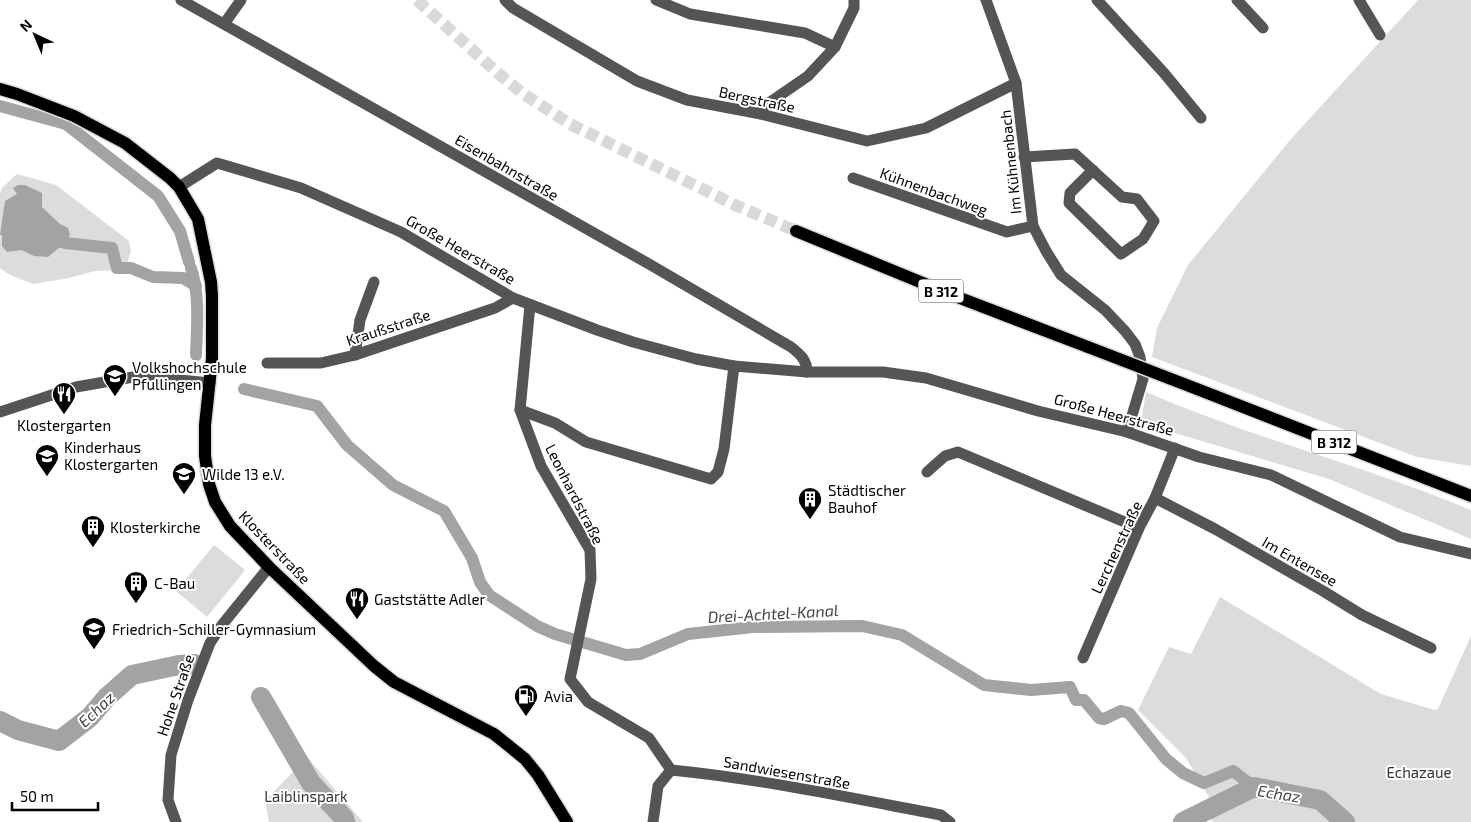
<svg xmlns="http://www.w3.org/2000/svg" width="1471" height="822" font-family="'Exo 2',sans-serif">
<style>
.green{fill:#dcdcdc}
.water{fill:#a3a3a3}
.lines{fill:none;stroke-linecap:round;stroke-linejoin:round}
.canal{stroke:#a3a3a3;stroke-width:12}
.river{stroke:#a3a3a3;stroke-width:20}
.major-tunnel{stroke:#d9d9d9;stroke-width:12;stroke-dasharray:12 6;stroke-linecap:butt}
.major-casing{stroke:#dbdbdb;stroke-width:15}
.minor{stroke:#555;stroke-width:11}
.major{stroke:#000;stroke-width:12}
.major-bridge-casing{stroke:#dbdbdb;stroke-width:15;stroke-linecap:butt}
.major-bridge{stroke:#000;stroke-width:12}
.labels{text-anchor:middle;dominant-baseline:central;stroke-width:4;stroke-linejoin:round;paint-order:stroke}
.shield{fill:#fff;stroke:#4c4c4c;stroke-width:1}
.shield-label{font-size:14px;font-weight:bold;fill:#000}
.street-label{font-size:15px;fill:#000;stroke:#fff}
.poi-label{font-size:15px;fill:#000;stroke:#fff;text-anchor:start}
.park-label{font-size:15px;fill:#333;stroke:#fff}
.water-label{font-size:16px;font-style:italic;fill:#444;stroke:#fff}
</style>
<rect width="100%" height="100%" fill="#fff"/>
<g class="green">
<path d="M1418 0H1471V466L1417 457 1152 357 1157 328 1188 265 1290 140Z"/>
<path d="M17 174 56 185 129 241 131 251 125 270 95 271 69 278 33 284 10 275 0 268V193L2 188Z"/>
<path d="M1146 392C1252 438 1365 466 1471 510V539L1329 479 1141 423Z"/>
<path d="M214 545 245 570 207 617 176 591Z"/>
<path d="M1220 597 1381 694 1435 710 1438 709 1471 636V822H1213L1207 814 1218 813 1186 758 1138 710 1169 647 1191 654Z"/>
<path d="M307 757 363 822H269L265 801Z"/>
</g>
<path class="water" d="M18 185H25L42 193V207L60 224 68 228 70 235 65 243 48 257 34 256 21 250 7 252 2 246V235H0L5 201 17 194 13 188Z"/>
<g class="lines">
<g class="canal">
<path d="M0 106 66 124 158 196 180 231 189 262"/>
<path d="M49 239 65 243 112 248 117 268H131L153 277 183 278 196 286"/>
<path d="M191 268C200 296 197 326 196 355"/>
<path d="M244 389 317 406 347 445 393 485 444 511 472 558 480 582 489 595 537 626 555 634 626 655 640 654 688 634 753 627 862 626 902 635 984 685 1031 690 1070 687 1076 700H1084L1099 718 1104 719 1121 711 1129 713 1166 759 1183 773 1204 783 1233 771 1254 787"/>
</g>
<g class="river">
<path d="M261 697 311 783 344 818 345 822"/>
<path d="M0 721 18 730 59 741 90 717 107 697 132 675 179 665 194 664"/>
<path d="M1183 822 1254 787 1320 800 1345 822"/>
</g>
<path class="major-tunnel" d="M417 0 500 75 525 95 570 124 735 205 796 231"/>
<g class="major-casing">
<g id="major">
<path d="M0 89 17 94 74 116 125 143 170 178 179 187 198 219 211 282 212 296V359L205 425V456L209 484 215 502 230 526 269 567 374 666 394 682 494 734 525 759 538 775 567 822"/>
<path d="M796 231 952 295 1088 347"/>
<path d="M1197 389 1471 496"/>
</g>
</g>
<g class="minor">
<path d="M181 0 649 264 791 347C800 354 807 360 807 372"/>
<path d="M505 0 513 8 637 81 687 100 761 114 867 141 926 128 1016 83"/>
<path d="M656 0 690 14 805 33 835 47"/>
<path d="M986 0 1016 83 1033 226 1046 251 1061 275 1105 310 1125 331 1135 344 1140 357 1143 379 1127 432"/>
<path d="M1097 0 1164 73 1201 118"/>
<path d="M1237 0 1263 28"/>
<path d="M1359 0 1380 35"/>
<path d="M224 24 241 0"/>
<path d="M761 114 763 107 808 76 835 47 854 8V0"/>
<path d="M1024 157 1075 154 1122 197 1137 199 1154 221 1143 239 1121 254 1069 203 1070 193 1093 170"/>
<path d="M853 178 1007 232 1033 226"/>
<path d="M179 187 217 163 301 188 401 232 513 298 597 330 633 342 696 359 734 366 807 372H883L926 378 1038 411 1127 432 1199 457 1271 475 1400 537 1471 554"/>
<path d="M530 305 520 410 541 466 590 550 591 579 570 679 588 702 649 738 671 770"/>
<path d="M355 355 360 320 374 282"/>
<path d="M267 363H321L355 355 495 308 513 298"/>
<path d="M520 410 555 423 586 442 711 479 718 472 724 449 734 366"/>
<path d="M0 412 76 387 139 376 210 383"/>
<path d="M927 472 945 456 958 452 1139 528"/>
<path d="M1155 498 1215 529 1323 591 1362 615 1431 648"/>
<path d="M1083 658 1139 528 1155 498 1175 448"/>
<path d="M176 822 168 800 171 755 188 700 210 643 222 625 269 567"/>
<path d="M653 822 658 786 671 770C762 779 851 798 941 815L950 822"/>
</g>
<use href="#major" class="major"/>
<g class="major-bridge-casing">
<path id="major-bridge" d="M1088 347 1197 389"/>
</g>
<use href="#major-bridge" class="major-bridge"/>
</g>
<defs>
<g id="university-pin" transform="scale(1.25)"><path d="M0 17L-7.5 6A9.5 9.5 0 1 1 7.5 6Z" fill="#000" stroke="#fff"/><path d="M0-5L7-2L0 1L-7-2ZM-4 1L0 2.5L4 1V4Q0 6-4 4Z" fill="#fff"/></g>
<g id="restaurant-pin" transform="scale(1.25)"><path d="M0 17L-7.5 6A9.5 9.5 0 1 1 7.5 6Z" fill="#000" stroke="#fff"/><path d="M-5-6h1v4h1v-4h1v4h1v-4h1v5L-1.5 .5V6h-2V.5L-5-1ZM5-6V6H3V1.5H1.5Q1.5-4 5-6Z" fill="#fff"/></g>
<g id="school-pin" transform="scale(1.25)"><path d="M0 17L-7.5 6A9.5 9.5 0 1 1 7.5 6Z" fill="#000" stroke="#fff"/><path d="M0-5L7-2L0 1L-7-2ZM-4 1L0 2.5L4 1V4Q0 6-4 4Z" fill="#fff"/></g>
<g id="building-pin" transform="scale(1.25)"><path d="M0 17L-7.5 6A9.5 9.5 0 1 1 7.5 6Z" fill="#000" stroke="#fff"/><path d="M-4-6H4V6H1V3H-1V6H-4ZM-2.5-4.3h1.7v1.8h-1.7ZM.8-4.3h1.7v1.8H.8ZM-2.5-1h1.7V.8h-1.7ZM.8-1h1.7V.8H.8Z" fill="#fff"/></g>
<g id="fuel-pin" transform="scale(1.25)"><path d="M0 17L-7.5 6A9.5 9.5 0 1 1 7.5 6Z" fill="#000" stroke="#fff"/><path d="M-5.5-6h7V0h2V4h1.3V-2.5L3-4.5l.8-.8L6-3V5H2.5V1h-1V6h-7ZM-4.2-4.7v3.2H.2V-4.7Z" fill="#fff"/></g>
</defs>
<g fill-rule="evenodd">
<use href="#university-pin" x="115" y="376"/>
<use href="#restaurant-pin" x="64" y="394"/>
<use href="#school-pin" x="47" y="456"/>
<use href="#school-pin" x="184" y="474"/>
<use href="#building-pin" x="810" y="499"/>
<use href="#building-pin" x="93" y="527"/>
<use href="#building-pin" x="136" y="583"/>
<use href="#restaurant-pin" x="357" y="599"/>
<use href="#school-pin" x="94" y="629"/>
<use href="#fuel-pin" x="526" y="696"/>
</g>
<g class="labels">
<g class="shield">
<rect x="918.5" y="279.5" width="45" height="23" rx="4"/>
<rect x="1311.5" y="430.5" width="45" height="23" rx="4"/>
</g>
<g class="shield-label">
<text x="941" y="291">B 312</text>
<text x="1334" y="442">B 312</text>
</g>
<g class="street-label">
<text transform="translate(757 99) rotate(12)">Bergstraße</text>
<text transform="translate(1010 162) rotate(-96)">Im Kühnenbach</text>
<text transform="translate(507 167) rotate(30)">Eisenbahnstraße</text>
<text transform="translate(934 191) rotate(20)">Kühnenbachweg</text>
<text transform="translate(461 249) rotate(30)">Große Heerstraße</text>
<text transform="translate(388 327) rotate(-18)">Kraußstraße</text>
<text transform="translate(1114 414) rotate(15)">Große Heerstraße</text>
<text transform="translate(575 494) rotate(63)">Leonhardstraße</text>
<text transform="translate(275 547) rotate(46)">Klosterstraße</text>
<text transform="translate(1116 547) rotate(-65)">Lerchenstraße</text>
<text transform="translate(1300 561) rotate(30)">Im Entensee</text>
<text transform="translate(175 695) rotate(-71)">Hohe Straße</text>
<text transform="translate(787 772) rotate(10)">Sandwiesenstraße</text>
</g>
<g class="poi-label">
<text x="132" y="367">Volkshochschule<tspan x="132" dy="17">Pfullingen</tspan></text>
<text x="64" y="425" text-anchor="middle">Klostergarten</text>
<text x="64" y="447">Kinderhaus<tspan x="64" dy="17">Klostergarten</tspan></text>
<text x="202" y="474">Wilde 13 e.V.</text>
<text x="828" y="490">Städtischer<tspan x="828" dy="17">Bauhof</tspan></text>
<text x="110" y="527">Klosterkirche</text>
<text x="154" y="583">C-Bau</text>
<text x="374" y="599">Gaststätte Adler</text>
<text x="112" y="629">Friedrich-Schiller-Gymnasium</text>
<text x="544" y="696">Avia</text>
</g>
<g class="park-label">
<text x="1419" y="772">Echazaue</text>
<text x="306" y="796">Laiblinspark</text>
</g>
<g class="water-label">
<text transform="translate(773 613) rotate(-3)">Drei-Achtel-Kanal</text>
<text transform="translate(96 709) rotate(-43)">Echaz</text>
<text transform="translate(1279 793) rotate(9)">Echaz</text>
</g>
</g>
<g transform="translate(35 35) rotate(316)" stroke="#ffffff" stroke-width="4" paint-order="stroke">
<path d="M0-4L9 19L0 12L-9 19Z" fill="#000000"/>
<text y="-8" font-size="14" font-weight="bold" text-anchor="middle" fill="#000000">N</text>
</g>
<path d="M12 802v8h86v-8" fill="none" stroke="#000000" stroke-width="2.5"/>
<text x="20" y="802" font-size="15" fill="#000000" stroke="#ffffff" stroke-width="4" paint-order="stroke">50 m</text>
</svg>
